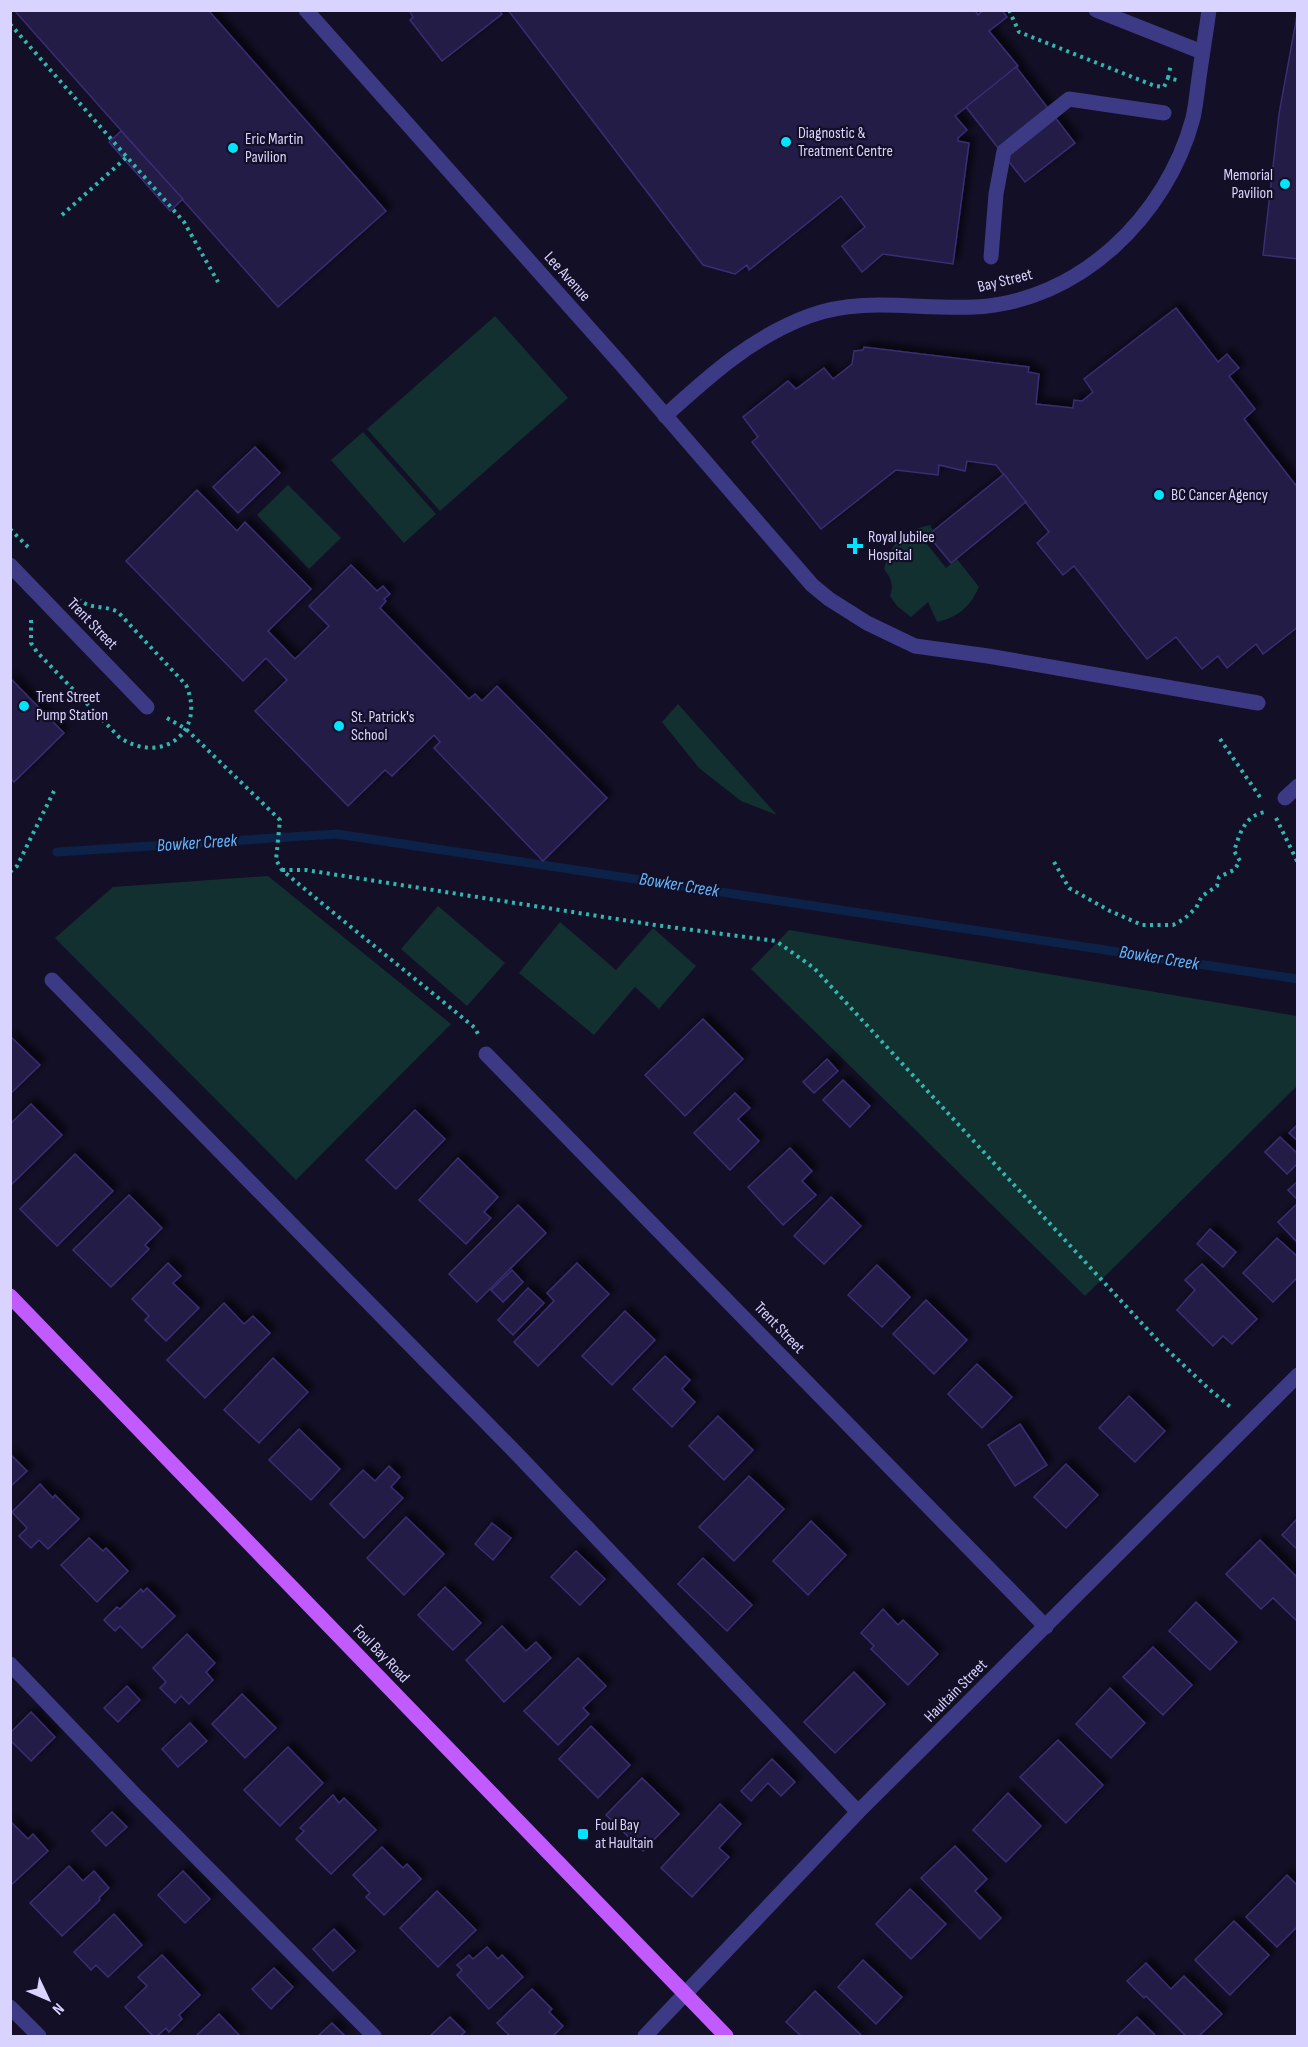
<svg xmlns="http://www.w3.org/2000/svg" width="1308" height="2047" font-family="'Sofia Sans Condensed',sans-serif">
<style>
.green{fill:#12302f}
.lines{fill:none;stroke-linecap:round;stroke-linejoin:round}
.stream{stroke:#0c2248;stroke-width:9}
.building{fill:#241b47;stroke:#3b2d73;stroke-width:1.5;filter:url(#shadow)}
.path{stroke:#2fb8b0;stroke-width:4;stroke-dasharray:3 4.5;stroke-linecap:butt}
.minor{stroke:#3d3a85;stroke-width:15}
.major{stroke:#c25bff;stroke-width:15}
.poi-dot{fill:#00e5ff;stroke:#130f26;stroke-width:2}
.labels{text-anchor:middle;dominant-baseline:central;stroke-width:4.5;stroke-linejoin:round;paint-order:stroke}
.poi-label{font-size:16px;fill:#d9d4ff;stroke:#130f26;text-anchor:start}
.street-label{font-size:16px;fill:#d9d4ff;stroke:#130f26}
.water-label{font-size:18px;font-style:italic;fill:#62b6ff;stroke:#130f26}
</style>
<defs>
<filter id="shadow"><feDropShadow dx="5.5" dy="-5.5" stdDeviation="3" flood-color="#0009"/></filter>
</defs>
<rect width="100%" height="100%" fill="#130f26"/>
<g class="green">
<path d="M495 316 568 398 440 511 367 429Z"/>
<path d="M363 432 436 514 404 543 331 460Z"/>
<path d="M288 485 341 538 309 569 257 515Z"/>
<path d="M930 525 933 530 923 539 946 568 957 559 979 587C970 607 958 617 937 622L928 602 911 617 897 606 890 596C894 586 891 578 884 569 891 542 903 531 930 525Z"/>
<path d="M678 704 777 815 741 801 699 768 662 722Z"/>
<path d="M268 876 451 1024 296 1180 55 938 113 887Z"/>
<path d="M438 906 505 963 467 1006 401 949Z"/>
<path d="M560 922 616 970 653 928 696 966 659 1009 635 987 594 1035 519 973Z"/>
<path d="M789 930 1297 1016V1086L1085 1296 751 969Z"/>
</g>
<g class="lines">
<path class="stream" d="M57 852 337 834 1298 979"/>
</g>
<g class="building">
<path d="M14 10H208L386 211 278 307Z"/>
<path d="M409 10H499L502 14 442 61 410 20 413 17Z"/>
<path d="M508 10H975L978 15 983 10H1002L1007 17 989 31 1018 66 955 116 967 130 958 138V141L969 143 953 264 883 254 862 272 842 246 865 227 841 196 749 270 747 265 735 274 703 265Z"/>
<path d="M1298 10V259L1263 255 1279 114Z"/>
<path d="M1016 67 1075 143 1025 182 966 107Z"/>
<path d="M121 131 183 199 170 211 109 142Z"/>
<path d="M1176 308 1218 362 1227 354 1239 368 1229 376 1255 409 1244 419 1298 488V627L1263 654 1256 644 1227 668 1218 656 1202 669 1176 637 1147 659 1074 566 1063 575 1037 543 1049 532 996 465 967 461 965 471 939 465 938 475 896 470 821 529 752 442 758 437 743 417 788 381 796 389 824 368 833 379 852 364 854 351 863 350 864 347 1029 367 1028 372 1039 374 1036 404 1073 408 1074 400 1082 401 1093 392 1084 379Z"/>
<path d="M255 447 280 473 238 513 213 487Z"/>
<path d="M1004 474 1026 502 951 563 928 535Z"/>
<path d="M197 490 237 531 245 522 311 589 268 631 295 659 329 626 309 606 351 565 377 591 383 586 390 594 384 599 386 601 380 608 469 699 475 694 482 701 497 686 607 798 543 861 434 748 440 742 434 735 392 776 385 770 348 806 255 711 287 680 266 658 243 681 126 561Z"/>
<path d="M10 678 64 733 14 782 10 778Z"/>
<path d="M703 1019 743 1059 685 1116 645 1075Z"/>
<path d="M10 1036 40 1065 10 1094Z"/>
<path d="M827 1059 838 1071 814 1093 803 1082Z"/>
<path d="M843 1080 870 1106 850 1127 823 1100Z"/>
<path d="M735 1093 750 1108 738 1119 759 1141 730 1170 694 1133Z"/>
<path d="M31 1104 62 1135 11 1185 10 1124Z"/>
<path d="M415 1110 445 1139 396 1189 366 1160Z"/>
<path d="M1298 1124V1141L1289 1133Z"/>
<path d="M1280 1137 1298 1154V1163L1287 1174 1265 1152Z"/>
<path d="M790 1148 812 1171 802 1181 816 1195 783 1225 748 1187Z"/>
<path d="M75 1154 113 1191 57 1246 20 1209Z"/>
<path d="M458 1158 498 1197 484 1212 491 1218 466 1244 419 1200Z"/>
<path d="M1298 1181V1200L1288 1190Z"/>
<path d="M129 1195 162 1228 145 1245 149 1249 111 1287 73 1250Z"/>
<path d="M831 1197 861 1226 824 1264 794 1236Z"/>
<path d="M1298 1203V1243L1278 1222Z"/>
<path d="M518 1205 546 1233 477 1302 449 1274Z"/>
<path d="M1210 1229 1236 1252 1223 1267 1197 1244Z"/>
<path d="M1277 1238 1298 1257V1277L1273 1302 1243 1273Z"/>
<path d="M168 1263 181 1276 173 1283 199 1308 166 1341 145 1320 149 1316 132 1299Z"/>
<path d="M577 1263 609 1294 538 1366 514 1342 554 1301 547 1293Z"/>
<path d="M1202 1264 1257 1319 1232 1344 1223 1336 1213 1346 1177 1310 1195 1290 1185 1280Z"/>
<path d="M877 1265 910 1297 882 1327 848 1295Z"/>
<path d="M512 1270 523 1282 503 1302 491 1290Z"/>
<path d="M528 1288 544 1303 513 1335 498 1320Z"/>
<path d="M926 1300 967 1340 934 1374 893 1334Z"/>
<path d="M224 1303 244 1324 253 1316 270 1333 205 1398 167 1360Z"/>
<path d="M625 1311 655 1340 612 1385 582 1356Z"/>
<path d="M665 1356 690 1380 682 1389 695 1402 672 1427 633 1389Z"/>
<path d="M273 1358 308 1392 259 1443 224 1410Z"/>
<path d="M977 1364 1012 1397 982 1428 948 1394Z"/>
<path d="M1129 1396 1165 1431 1135 1462 1099 1428Z"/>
<path d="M718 1416 753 1450 724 1480 689 1446Z"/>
<path d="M1020 1424 1047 1465 1015 1486 988 1445Z"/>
<path d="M299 1429 340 1469 311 1500 269 1460Z"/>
<path d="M10 1454 27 1471 10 1487Z"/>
<path d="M1066 1464 1098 1495 1066 1528 1034 1497Z"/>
<path d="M389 1466 400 1477 391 1487 403 1498 364 1538 330 1504 363 1470 375 1481Z"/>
<path d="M749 1476 784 1509 734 1561 699 1527Z"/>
<path d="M40 1484 53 1498 55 1495 79 1519 48 1549 39 1540 31 1548 19 1536 27 1528 12 1512Z"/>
<path d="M406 1517 444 1554 404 1595 367 1558Z"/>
<path d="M1298 1518V1550L1282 1535Z"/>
<path d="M811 1521 846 1555 808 1595 773 1561Z"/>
<path d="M492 1523 511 1538 493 1560 475 1544Z"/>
<path d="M89 1538 103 1551 106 1548 128 1571 97 1602 61 1565Z"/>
<path d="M1260 1540 1298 1578V1622L1273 1598 1261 1609 1226 1574Z"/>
<path d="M576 1551 605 1579 580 1605 551 1577Z"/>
<path d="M703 1558 752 1605 727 1631 678 1584Z"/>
<path d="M445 1587 481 1623 453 1650 418 1615Z"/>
<path d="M147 1588 175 1616 142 1648 120 1626 115 1631 104 1620 117 1607 120 1609 141 1589 143 1592Z"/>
<path d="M1196 1602 1237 1642 1210 1670 1169 1631Z"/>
<path d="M883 1609 898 1625 903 1620 938 1654 908 1685 871 1649 874 1646 861 1633Z"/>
<path d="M502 1626 526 1651 536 1642 551 1658 504 1702 466 1660Z"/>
<path d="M187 1634 215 1663 206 1672 213 1680 189 1704 181 1696 175 1703 160 1688 166 1682 153 1668Z"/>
<path d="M1153 1647 1192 1685 1163 1715 1123 1677Z"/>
<path d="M578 1658 606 1686 583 1708 589 1714 558 1745 524 1711Z"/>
<path d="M854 1672 885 1704 835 1753 804 1722Z"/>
<path d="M127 1686 140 1700 118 1722 104 1708Z"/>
<path d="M1110 1688 1145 1723 1111 1758 1076 1724Z"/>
<path d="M242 1694 276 1728 245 1758 212 1724Z"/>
<path d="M31 1712 55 1737 31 1761 10 1740V1733Z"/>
<path d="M190 1723 207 1741 178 1767 162 1749Z"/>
<path d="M591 1726 630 1765 598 1798 559 1759Z"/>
<path d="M1058 1740 1103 1785 1066 1823 1020 1777Z"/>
<path d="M288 1747 323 1783 280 1826 244 1790Z"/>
<path d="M772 1759 795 1782 781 1796 768 1783 751 1801 741 1791Z"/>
<path d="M642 1778 679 1814 643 1851 606 1815Z"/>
<path d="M1008 1793 1041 1826 1006 1862 973 1830Z"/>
<path d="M333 1795 339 1803 344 1798 376 1830 331 1874 296 1839 304 1831 300 1828Z"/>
<path d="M720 1804 741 1824 719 1848 729 1857 692 1897 661 1868Z"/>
<path d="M112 1812 127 1827 106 1846 92 1831Z"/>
<path d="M10 1821 28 1839 33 1834 48 1851 10 1886Z"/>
<path d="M955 1846 987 1879 975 1891 1001 1918 980 1939 921 1878Z"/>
<path d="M382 1847 403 1868 407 1864 421 1879 384 1915 366 1897 370 1893 353 1875Z"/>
<path d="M69 1866 83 1881 94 1871 109 1888 99 1898 100 1900 62 1936 30 1903Z"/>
<path d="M183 1871 210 1899 185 1923 158 1895Z"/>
<path d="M1287 1875 1298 1886V1926L1277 1947 1246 1917Z"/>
<path d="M910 1889 946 1924 911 1959 876 1924Z"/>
<path d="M437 1891 476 1930 438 1967 400 1928Z"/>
<path d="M114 1914 142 1945 108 1977 96 1965 91 1970 74 1952Z"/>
<path d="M1234 1921 1269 1955 1230 1995 1195 1960Z"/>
<path d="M334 1929 355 1951 333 1971 313 1949Z"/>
<path d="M487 1947 498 1959 502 1955 523 1977 489 2009 457 1975 462 1970 457 1965 469 1955 473 1959Z"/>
<path d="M162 1955 200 1995 179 2015 182 2019 169 2032 166 2028 157 2036H153L125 2007 147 1986 138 1977Z"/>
<path d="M863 1960 902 1997 876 2024 838 1987Z"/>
<path d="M1146 1963 1171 1989 1184 1976 1222 2014 1199 2036H1186L1146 1996 1144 1998 1127 1981Z"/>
<path d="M274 1968 293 1987 271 2009 252 1989Z"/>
<path d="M532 1989 552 2009 549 2012 563 2026 553 2036H510L497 2023Z"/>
<path d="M815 1991 862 2036H801L786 2022Z"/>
<path d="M219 2014 240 2036H196Z"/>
<path d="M450 2017 465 2032 460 2036H430Z"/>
<path d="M1137 2017 1156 2036H1117Z"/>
<path d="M332 2023 345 2036H318Z"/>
</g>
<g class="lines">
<g class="path">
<path d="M1009 10 1019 32 1155 86 1164 87 1168 78 1177 80"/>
<path d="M10 24 184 222 218 282"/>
<path d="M1168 78 1171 64"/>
<path d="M62 215 127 157"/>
<path d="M10 529 29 548"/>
<path d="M31 620V643L37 652 119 737C161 766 207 732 186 685L118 612C106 605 91 610 80 600"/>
<path d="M167 718 186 729 280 820 276 860 282 870C346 924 411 975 475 1028L478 1034"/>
<path d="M1220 739 1262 800"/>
<path d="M1276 818 1298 863"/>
<path d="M1054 862 1069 888 1110 911 1142 925H1173L1184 919 1196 908 1202 896 1217 886 1219 877 1234 870 1240 861 1234 851C1240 834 1244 815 1266 812"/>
<path d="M282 870H306L655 925 776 941 814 968 1159 1342 1210 1390 1233 1409"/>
<path d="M10 872 17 866 54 791"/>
</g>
<g class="minor">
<path d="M306 10 620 363 812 585 829 599 867 623 915 646 988 656 1258 703"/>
<path d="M1096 10 1202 52"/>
<path d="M991 257 996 194 1004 151 1069 99 1164 113"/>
<path d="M665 416C709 376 752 337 809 316 862 296 919 310 975 307 1079 302 1167 216 1193 118 1196 105 1197 91 1199 78 1202 55 1206 33 1209 10"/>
<path d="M10 565 147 707"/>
<path d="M1285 798 1298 786"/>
<path d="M52 980 517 1454 858 1812"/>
<path d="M486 1054 1046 1627"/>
<path d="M10 1664 137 1797 374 2036"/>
<path d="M10 2007 39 2036"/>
<path d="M645 2036 858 1812 1298 1375"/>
</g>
<path class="major" d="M10 1296 726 2036"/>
</g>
<g class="poi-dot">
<circle cx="786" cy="142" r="6"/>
<circle cx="233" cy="148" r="6"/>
<circle cx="1285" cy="184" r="6"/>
<circle cx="1159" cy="495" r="6"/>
<path d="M852 537h6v6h6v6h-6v6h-6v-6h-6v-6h6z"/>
<circle cx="24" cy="706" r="6"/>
<circle cx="339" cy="726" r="6"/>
<rect x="577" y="1828" width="12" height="12" rx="3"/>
</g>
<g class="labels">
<g class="poi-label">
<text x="798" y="133">Diagnostic &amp;<tspan x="798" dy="18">Treatment Centre</tspan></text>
<text x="245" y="139">Eric Martin<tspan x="245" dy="18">Pavilion</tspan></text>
<text x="1273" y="175" text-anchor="end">Memorial<tspan x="1273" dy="18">Pavilion</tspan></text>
<text x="1171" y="495">BC Cancer Agency</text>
<text x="868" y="537">Royal Jubilee<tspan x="868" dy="18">Hospital</tspan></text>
<text x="36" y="697">Trent Street<tspan x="36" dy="18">Pump Station</tspan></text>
<text x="351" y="717">St. Patrick's<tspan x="351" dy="18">School</tspan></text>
<text x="595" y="1825">Foul Bay<tspan x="595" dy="18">at Haultain</tspan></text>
</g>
<g class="street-label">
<text transform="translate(567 277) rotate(48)">Lee Avenue</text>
<text transform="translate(1005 281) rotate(-14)">Bay Street</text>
<text transform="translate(92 624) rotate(46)">Trent Street</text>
<text transform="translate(779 1328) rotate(46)">Trent Street</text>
<text transform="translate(381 1654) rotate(46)">Foul Bay Road</text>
<text transform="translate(956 1691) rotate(-45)">Haultain Street</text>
</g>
<g class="water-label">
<text transform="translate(197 843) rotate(-4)">Bowker Creek</text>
<text transform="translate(679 885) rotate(9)">Bowker Creek</text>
<text transform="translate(1159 958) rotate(9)">Bowker Creek</text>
</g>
</g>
<rect width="1308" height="2047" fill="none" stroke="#d9d4ff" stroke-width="24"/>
<g transform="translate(48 1999) rotate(134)" stroke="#130f26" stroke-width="4.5" paint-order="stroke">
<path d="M0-4.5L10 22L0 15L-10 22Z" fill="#d9d4ff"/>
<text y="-9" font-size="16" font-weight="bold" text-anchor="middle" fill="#d9d4ff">N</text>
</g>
</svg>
